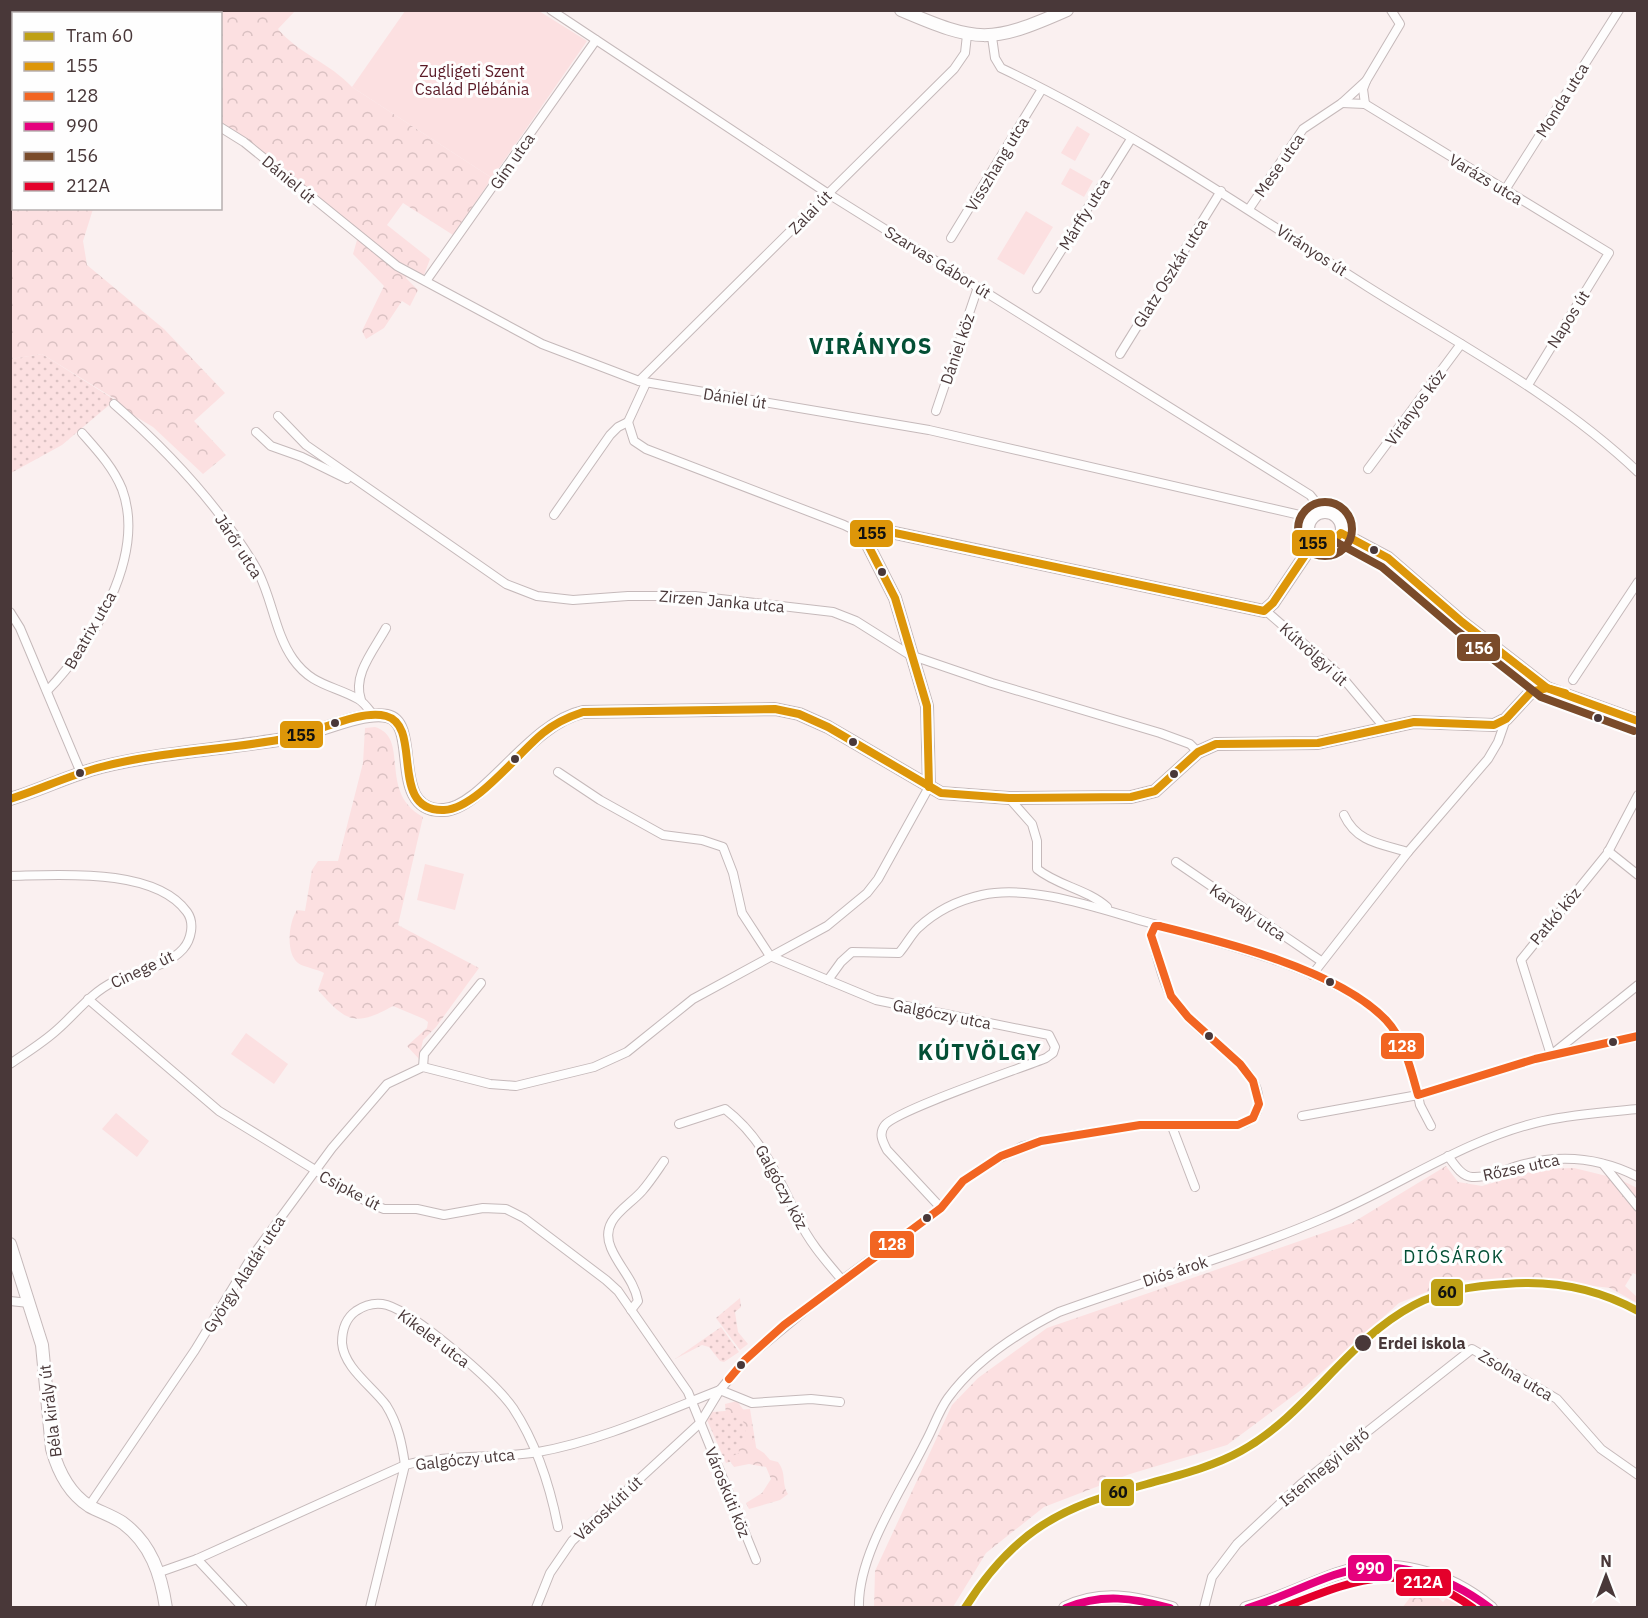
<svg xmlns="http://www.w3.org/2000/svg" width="1648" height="1618" font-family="'IBM Plex Sans',sans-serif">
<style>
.grass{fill:url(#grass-dots)}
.forest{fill:url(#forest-crowns)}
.green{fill:#fce0e1}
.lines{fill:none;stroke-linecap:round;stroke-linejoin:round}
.street-casing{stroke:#c5b9ba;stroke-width:10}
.secondary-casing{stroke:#c5b9ba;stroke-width:14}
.street{stroke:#fefdfd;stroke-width:8}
.secondary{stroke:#fefdfd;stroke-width:12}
.bus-1-casing{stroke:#fefefe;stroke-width:12}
.bus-2-casing{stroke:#fefefe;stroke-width:12}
.bus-3-casing{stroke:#fefefe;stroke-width:12}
.bus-4-casing{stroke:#fefefe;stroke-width:12}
.bus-5-casing{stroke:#fefefe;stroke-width:12}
.bus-1{stroke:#dd9609;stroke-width:8}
.bus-2{stroke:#f26522;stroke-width:8}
.bus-3{stroke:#e5007d;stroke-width:8}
.bus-4{stroke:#7a4b2a;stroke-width:8}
.bus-5{stroke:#e4002b;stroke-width:8}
.tram-1-casing{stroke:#fefefe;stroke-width:12}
.tram-1{stroke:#bfa014;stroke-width:8}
.bus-dot{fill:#493839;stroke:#fefefe;stroke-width:2}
.labels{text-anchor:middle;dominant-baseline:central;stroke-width:6;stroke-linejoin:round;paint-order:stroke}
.park-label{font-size:16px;fill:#5a1a26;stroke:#fefefe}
.street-label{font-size:16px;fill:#493839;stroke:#fefefe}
.stop-label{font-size:16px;font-weight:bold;fill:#493839;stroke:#fefefe;text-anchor:start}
.neighbourhood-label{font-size:18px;letter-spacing:1.5px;fill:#034f35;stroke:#fefefe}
.district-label{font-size:22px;font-weight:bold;letter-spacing:1.5px;fill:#034f35;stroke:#fefefe}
.line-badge{stroke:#fefefe;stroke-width:2}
.badge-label{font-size:16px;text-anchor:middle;font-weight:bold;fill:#fff}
.pale-badge-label{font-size:16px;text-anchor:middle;font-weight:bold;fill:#111}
</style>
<defs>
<pattern id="grass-dots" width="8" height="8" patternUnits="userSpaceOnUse" patternTransform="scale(1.5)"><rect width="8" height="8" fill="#fce0e1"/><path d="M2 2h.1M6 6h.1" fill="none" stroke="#dac1c2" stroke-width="1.8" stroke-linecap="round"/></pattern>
<pattern id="forest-crowns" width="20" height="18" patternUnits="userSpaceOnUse" patternTransform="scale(1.5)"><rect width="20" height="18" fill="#fce0e1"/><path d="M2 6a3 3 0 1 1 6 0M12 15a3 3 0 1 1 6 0" fill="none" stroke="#dac1c2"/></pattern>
</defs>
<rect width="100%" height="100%" fill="#faf0f0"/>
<g class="grass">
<path d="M42 354 115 400 62 445 11 473V359Z"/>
<path d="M740 1298 741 1307 735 1312 738 1332 748 1344 740 1350 716 1318Z"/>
<path d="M721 1327 739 1352 724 1362 720 1361 709 1347 702 1345 675 1359Z"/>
<path d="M750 1409 757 1453 726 1463 707 1420 712 1412Z"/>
</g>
<g class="forest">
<path d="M11 11H295L278 29C299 54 330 63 352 87L492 178 453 235 403 203 387 225 430 259 424 275 411 270 406 278 418 290 410 306 402 301 384 328 366 339 362 331 384 286 353 254 359 233 252 143 221 132 220 14H14V208L93 209 83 241 87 265 164 329 225 393 194 421 226 455 203 474 153 427 123 409 115 399 42 354 11 359Z"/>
<path d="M375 727C411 738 377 792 423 817L398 925 479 968 436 1027 423 1040 419 1059 407 1046 427 1028 428 1022 424 1019 393 1006C355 1027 346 1022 318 990L324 973C317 969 303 967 298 963 285 953 289 921 297 910L305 911 312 870 318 861H338L363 763 365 728Z"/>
<path d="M1446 1166 1458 1182 1482 1186 1541 1169 1574 1168 1619 1179 1637 1188V1275L1633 1273 1625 1286 1637 1297V1303L1610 1288 1523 1277 1454 1281 1399 1303 1305 1387 1227 1445 1130 1474 1044 1507 986 1553 953 1607 874 1608 875 1571 952 1405 978 1378 1047 1328 1352 1223Z"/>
<path d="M737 1401 750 1419 753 1446 764 1453 770 1460 778 1462C787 1474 781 1483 788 1494L780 1500 749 1509 746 1503 762 1493 771 1479 766 1467 749 1464 734 1467 728 1458 739 1453 738 1441 745 1437 746 1427 740 1416 726 1415 725 1404Z"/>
<path d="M1412 1579 1436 1583 1429 1599 1431 1607 1402 1608 1409 1599Z"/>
</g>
<g class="green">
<path d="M405 11H539L587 41 492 178 352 87Z"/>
<path d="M1077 126 1090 134 1075 161 1061 153Z"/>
<path d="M1070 168 1093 181 1084 197 1061 184Z"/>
<path d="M1026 211 1053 227 1024 275 997 259Z"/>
<path d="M425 864 464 874 455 910 417 900Z"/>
<path d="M246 1033 288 1064 274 1084 231 1054Z"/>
<path d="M116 1113 149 1141 137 1157 102 1129Z"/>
<path d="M1454 1590 1476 1607 1416 1608 1432 1592 1443 1602Z"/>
</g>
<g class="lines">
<g class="street-casing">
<g id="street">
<path d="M551 10 827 193 1310 495 1324 512"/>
<path d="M992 37 995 58 1001 68C1130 129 1248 211 1368 287 1460 345 1558 396 1638 472"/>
<path d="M1342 103 1365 104"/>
<path d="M1365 104 1609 253 1528 385"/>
<path d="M1365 104 1363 89 1366 81 1400 24 1391 10"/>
<path d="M220 127 244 142 397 266 542 344 639 381 929 430 1313 518"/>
<path d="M1505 190 1619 10"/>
<path d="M1249 209 1303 129 1342 103 1366 81"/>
<path d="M951 238 1042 89"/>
<path d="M426 281 596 40"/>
<path d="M1037 289 1131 139"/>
<path d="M1120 354 1221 191"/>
<path d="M639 381 954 69 965 53 967 35"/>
<path d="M114 404C168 451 217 503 255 566 272 595 274 632 293 659 312 686 333 685 358 699 365 703 369 710 374 716"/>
<path d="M936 411 978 287"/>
<path d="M278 416 306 445 506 584 537 596 573 600 628 596H695L833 612 856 621 910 655 992 683 1160 733 1190 744 1198 752"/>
<path d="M628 422 634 441 646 449 844 525 868 537"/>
<path d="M256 432 271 446 302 457 347 479"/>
<path d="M1368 469 1461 344"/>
<path d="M554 515 610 435 618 427 628 422 646 383"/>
<path d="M1266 611 1342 677 1384 727"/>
<path d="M10 612 20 628 81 773"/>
<path d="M1573 680 1638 582"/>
<path d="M47 691C92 645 147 556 122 489 113 467 97 450 82 433"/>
<path d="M361 700C352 675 374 650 386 628"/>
<path d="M558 772 600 800 663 835 702 840 723 847 733 873 742 913 770 956 876 1000 1049 1035 1055 1047 1053 1053 1046 1058C1019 1069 897 1110 885 1125 878 1134 883 1142 887 1150L941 1208"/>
<path d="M1638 795 1607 854 1521 960 1551 1055 1638 985"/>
<path d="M1009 798 1032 824 1037 841V869C1058 886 1087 889 1107 907"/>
<path d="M1344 815C1357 843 1382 844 1408 852"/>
<path d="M1608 851 1638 875"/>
<path d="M1176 862 1321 961"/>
<path d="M10 876C59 875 155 867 187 912 195 923 191 940 183 949 166 968 135 971 113 982 91 993 76 1013 58 1029 44 1042 26 1053 10 1064"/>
<path d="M1312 975 1408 852 1488 759 1498 742 1506 719"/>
<path d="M828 980 841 962 852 952 899 953C906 945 911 935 918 928 936 911 959 900 982 895 1035 883 1110 913 1161 926 1226 944 1332 970 1383 1017 1404 1037 1410 1068 1418 1095L1535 1059 1638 1036"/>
<path d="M88 999 219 1111 369 1203 384 1209H417L444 1215 483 1208 506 1209 524 1218 606 1280 618 1291 688 1392 756 1560"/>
<path d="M423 1067 424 1054 481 983"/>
<path d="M1302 1116 1418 1095 1420 1105 1431 1126"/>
<path d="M679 1124 725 1109C764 1139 778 1178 799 1220 809 1242 826 1261 842 1280"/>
<path d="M1171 1124 1195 1187"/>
<path d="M1448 1156C1454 1164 1461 1176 1472 1177 1486 1178 1503 1171 1517 1166 1558 1154 1599 1157 1638 1177"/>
<path d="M1603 1164 1638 1207"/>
<path d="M10 1301 29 1303"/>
<path d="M631 1310 638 1301C634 1280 619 1267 611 1248 599 1220 627 1208 642 1191 650 1182 657 1171 664 1161"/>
<path d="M720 1390 752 1403 811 1399 840 1402"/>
<path d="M89 1506 195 1350 251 1258 332 1148 387 1084 423 1067 490 1084 516 1086 594 1067 627 1052 693 999 827 926 867 893 878 879 929 787"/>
<path d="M197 1559 243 1608"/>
<path d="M160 1572 197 1559 405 1465C449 1454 494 1459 538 1452 600 1441 661 1413 720 1390"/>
<path d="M370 1608 405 1465C402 1444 398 1424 386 1405 372 1386 344 1368 342 1343 342 1330 346 1318 356 1311 365 1305 376 1302 387 1305 416 1314 495 1382 513 1408 536 1443 550 1486 558 1527"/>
<path d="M536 1608 550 1573 572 1541 700 1423 720 1390 745 1360 842 1280 941 1208 963 1181 986 1165 1023 1146 1060 1137 1140 1125H1238C1265 1121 1262 1091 1249 1074 1226 1047 1190 1027 1171 996 1161 978 1157 954 1151 935L1155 926H1159"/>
<path d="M859 1608C857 1555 902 1490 925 1443 933 1429 938 1412 948 1398 975 1361 1019 1332 1059 1312 1147 1280 1238 1255 1324 1218 1398 1187 1464 1139 1543 1121 1574 1114 1606 1112 1638 1109"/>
<path d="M1204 1608 1212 1577 1237 1544 1301 1484 1472 1349 1557 1399 1601 1449 1638 1475"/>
</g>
</g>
<g class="secondary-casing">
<g id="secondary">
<path d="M901 10C978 43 990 44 1067 10"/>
<circle cx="1325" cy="529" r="17"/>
<path d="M1341 533 1388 558 1462 622 1547 688"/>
<path d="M929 787 927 706 895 598 869 547 868 537 872 531 876 529 1264 611 1273 603 1314 542"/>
<path d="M10 799C41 790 70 775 101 767 162 752 227 749 290 738 318 733 360 711 387 716 422 723 387 813 444 810 483 808 530 723 583 712L775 709 799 714 828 727 941 793 1009 798 1131 797 1155 791 1198 752 1216 744 1318 743 1414 722 1494 725 1506 719 1531 692 1547 688 1638 721"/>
<path d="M10 1244 42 1345 52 1449C58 1471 69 1493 89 1506 100 1512 113 1516 123 1523 151 1544 161 1574 166 1608"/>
<path d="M1065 1608C1102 1590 1135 1598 1172 1608"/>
<path d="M1246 1608C1278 1600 1306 1585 1337 1574 1390 1556 1448 1572 1491 1608"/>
</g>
</g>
<use href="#street" class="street"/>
<use href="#secondary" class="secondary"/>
<g class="bus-1-casing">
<g id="bus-1">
<path d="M929 787 927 706 895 598 869 547 868 537 876 529 1264 611 1273 603 1314 542 1330 545 1341 533 1388 558 1462 622 1547 688 1565 693"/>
<path d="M10 799C41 789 70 775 101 767 162 751 227 750 289 738 316 733 359 709 386 716 424 726 387 812 444 810 476 809 518 753 543 733 555 723 568 717 583 712L775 709 799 714 828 727 941 793 1009 798 1131 797 1155 791 1198 752 1216 744 1318 743 1414 722 1494 725 1506 719 1531 692 1547 688 1638 721"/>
</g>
</g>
<g class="bus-2-casing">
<g id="bus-2">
<path d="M1159 926C1225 942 1338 970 1386 1020 1404 1039 1411 1070 1418 1095L1535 1059 1638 1036"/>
<path d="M729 1379 745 1360 784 1325 941 1208 963 1181 1001 1156 1041 1141 1140 1125H1238L1253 1118 1259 1104 1253 1081 1240 1064 1188 1017 1171 996 1151 935 1155 926H1159"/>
</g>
</g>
<g class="bus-3-casing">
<g id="bus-3">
<path d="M1066 1608C1102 1593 1134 1598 1170 1608"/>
<path d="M1248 1608C1278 1599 1305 1585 1334 1575 1390 1556 1445 1574 1490 1608"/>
</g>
</g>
<g class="bus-4-casing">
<g id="bus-4">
<circle cx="1325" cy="529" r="27"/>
<path d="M1336 542 1382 567 1456 630 1541 697 1634 731"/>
</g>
</g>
<g class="bus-5-casing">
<path id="bus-5" d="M1282 1608C1352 1581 1404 1556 1473 1608"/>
</g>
<use href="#bus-1" class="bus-1"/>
<use href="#bus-2" class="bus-2"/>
<use href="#bus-3" class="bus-3"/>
<use href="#bus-4" class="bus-4"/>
<use href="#bus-5" class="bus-5"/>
<g class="tram-1-casing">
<path id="tram-1" d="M965 1608C1014 1530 1061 1507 1147 1484 1179 1475 1212 1467 1241 1451 1308 1414 1346 1341 1414 1305 1442 1290 1475 1286 1506 1284 1553 1280 1596 1288 1638 1311"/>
</g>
<use href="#tram-1" class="tram-1"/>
</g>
<g class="bus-dot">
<circle cx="1374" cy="550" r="5"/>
<circle cx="882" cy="572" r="5"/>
<circle cx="1598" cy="718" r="5"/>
<circle cx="335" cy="723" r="5"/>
<circle cx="853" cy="742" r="5"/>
<circle cx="515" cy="759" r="5"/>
<circle cx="80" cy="773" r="5"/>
<circle cx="1174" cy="774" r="5"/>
<circle cx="1330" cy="982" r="5"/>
<circle cx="1209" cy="1036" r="5"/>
<circle cx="1613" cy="1042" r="5"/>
<circle cx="927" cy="1218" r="5"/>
<circle cx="1363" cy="1343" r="9"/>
<circle cx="741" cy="1365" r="5"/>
</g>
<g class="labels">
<g class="park-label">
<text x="472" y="71">Zugligeti Szent<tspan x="472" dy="18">Család Plébánia</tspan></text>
</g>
<g class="street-label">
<text transform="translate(1562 100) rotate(-58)">Monda utca</text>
<text transform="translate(512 161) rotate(-55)">Gím utca</text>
<text transform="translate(997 164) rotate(-59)">Visszhang utca</text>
<text transform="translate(1279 165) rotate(-55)">Mese utca</text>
<text transform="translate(289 179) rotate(40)">Dániel út</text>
<text transform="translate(1486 179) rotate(31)">Varázs utca</text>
<text transform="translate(810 212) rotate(-46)">Zalai út</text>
<text transform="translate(1084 214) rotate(-58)">Márffy utca</text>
<text transform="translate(1312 250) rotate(33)">Virányos út</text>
<text transform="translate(938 262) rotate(32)">Szarvas Gábor út</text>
<text transform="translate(1170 273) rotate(-58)">Glatz Oszkár utca</text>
<text transform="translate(1568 319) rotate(-58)">Napos út</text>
<text transform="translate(957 349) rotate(-71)">Dániel köz</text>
<text transform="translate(735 398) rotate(9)">Dániel út</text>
<text transform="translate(1415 407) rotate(-54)">Virányos köz</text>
<text transform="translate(239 546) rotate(57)">Járőr utca</text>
<text transform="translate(722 601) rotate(5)">Zirzen Janka utca</text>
<text transform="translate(90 630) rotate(-60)">Beatrix utca</text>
<text transform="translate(1314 654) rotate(42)">Kútvölgyi út</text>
<text transform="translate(1248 912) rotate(34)">Karvaly utca</text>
<text transform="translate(1555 916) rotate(-50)">Patkó köz</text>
<text transform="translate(142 969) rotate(-25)">Cinege út</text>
<text transform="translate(942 1014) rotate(11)">Galgóczy utca</text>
<text transform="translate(1521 1167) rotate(-12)">Rőzse utca</text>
<text transform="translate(782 1187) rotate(62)">Galgóczy köz</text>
<text transform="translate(350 1190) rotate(28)">Csipke út</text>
<text transform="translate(1175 1271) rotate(-18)">Diós árok</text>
<text transform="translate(244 1274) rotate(-57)">György Aladár utca</text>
<text transform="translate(434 1338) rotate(37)">Kikelet utca</text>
<text transform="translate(1516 1375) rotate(31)">Zsolna utca</text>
<text transform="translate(50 1411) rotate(-97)">Béla király út</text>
<text transform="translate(465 1459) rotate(-6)">Galgóczy utca</text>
<text transform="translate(1324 1467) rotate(-40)">Istenhegyi lejtő</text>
<text transform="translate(728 1492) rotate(68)">Városkúti köz</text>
<text transform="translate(608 1508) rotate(-43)">Városkúti út</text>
</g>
<g class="stop-label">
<text x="1378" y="1343">Erdei iskola</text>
</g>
<g class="neighbourhood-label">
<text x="1454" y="1256">DIÓSÁROK</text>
</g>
<g class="district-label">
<text x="871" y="345">VIRÁNYOS</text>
<text x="980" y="1051">KÚTVÖLGY</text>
</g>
</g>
<g class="line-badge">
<rect x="849" y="519" width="45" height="29" rx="6" fill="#dd9609"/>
<rect x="1291" y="529" width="45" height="28" rx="6" fill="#dd9609"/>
<rect x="1456" y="633" width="45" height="29" rx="6" fill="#7a4b2a"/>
<rect x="279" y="720" width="45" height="29" rx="6" fill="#dd9609"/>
<rect x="1380" y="1032" width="45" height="28" rx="6" fill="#f26522"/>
<rect x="869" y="1230" width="46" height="29" rx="6" fill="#f26522"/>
<rect x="1430" y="1278" width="34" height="29" rx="6" fill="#bfa014"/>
<rect x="1100" y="1478" width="35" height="29" rx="6" fill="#bfa014"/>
<rect x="1347" y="1554" width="46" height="28" rx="6" fill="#e5007d"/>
<rect x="1395" y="1568" width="57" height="29" rx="6" fill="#e4002b"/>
</g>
<g class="badge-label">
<text x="1479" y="654">156</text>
<text x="1402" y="1052">128</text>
<text x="892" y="1250">128</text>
<text x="1370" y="1574">990</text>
<text x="1423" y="1588">212A</text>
</g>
<g class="pale-badge-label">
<text x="872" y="539">155</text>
<text x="1313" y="549">155</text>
<text x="301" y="741">155</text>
<text x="1447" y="1298">60</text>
<text x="1118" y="1498">60</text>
</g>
<rect width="1648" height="1618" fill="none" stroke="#493839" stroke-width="24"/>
<rect x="12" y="12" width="210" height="198" fill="#fefefe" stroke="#b6afaf" stroke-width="1.5"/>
<rect x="24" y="32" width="30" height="9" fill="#bfa014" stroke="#b6afaf" stroke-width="1.5"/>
<text x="66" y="42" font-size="18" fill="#493839">Tram 60</text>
<rect x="24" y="62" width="30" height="9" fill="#dd9609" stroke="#b6afaf" stroke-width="1.5"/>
<text x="66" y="72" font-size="18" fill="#493839">155</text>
<rect x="24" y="92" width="30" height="9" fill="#f26522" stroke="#b6afaf" stroke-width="1.5"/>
<text x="66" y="102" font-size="18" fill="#493839">128</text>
<rect x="24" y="122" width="30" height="9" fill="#e5007d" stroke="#b6afaf" stroke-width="1.5"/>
<text x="66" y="132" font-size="18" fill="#493839">990</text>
<rect x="24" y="152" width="30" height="9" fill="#7a4b2a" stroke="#b6afaf" stroke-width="1.5"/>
<text x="66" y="162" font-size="18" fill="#493839">156</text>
<rect x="24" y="182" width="30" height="9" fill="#e4002b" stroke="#b6afaf" stroke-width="1.5"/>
<text x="66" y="192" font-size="18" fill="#493839">212A</text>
<g transform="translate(1606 1576)" stroke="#fefefe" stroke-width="4.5" paint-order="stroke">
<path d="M0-4.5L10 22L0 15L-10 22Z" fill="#493839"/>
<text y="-9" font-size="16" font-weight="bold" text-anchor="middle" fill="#493839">N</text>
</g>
</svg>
